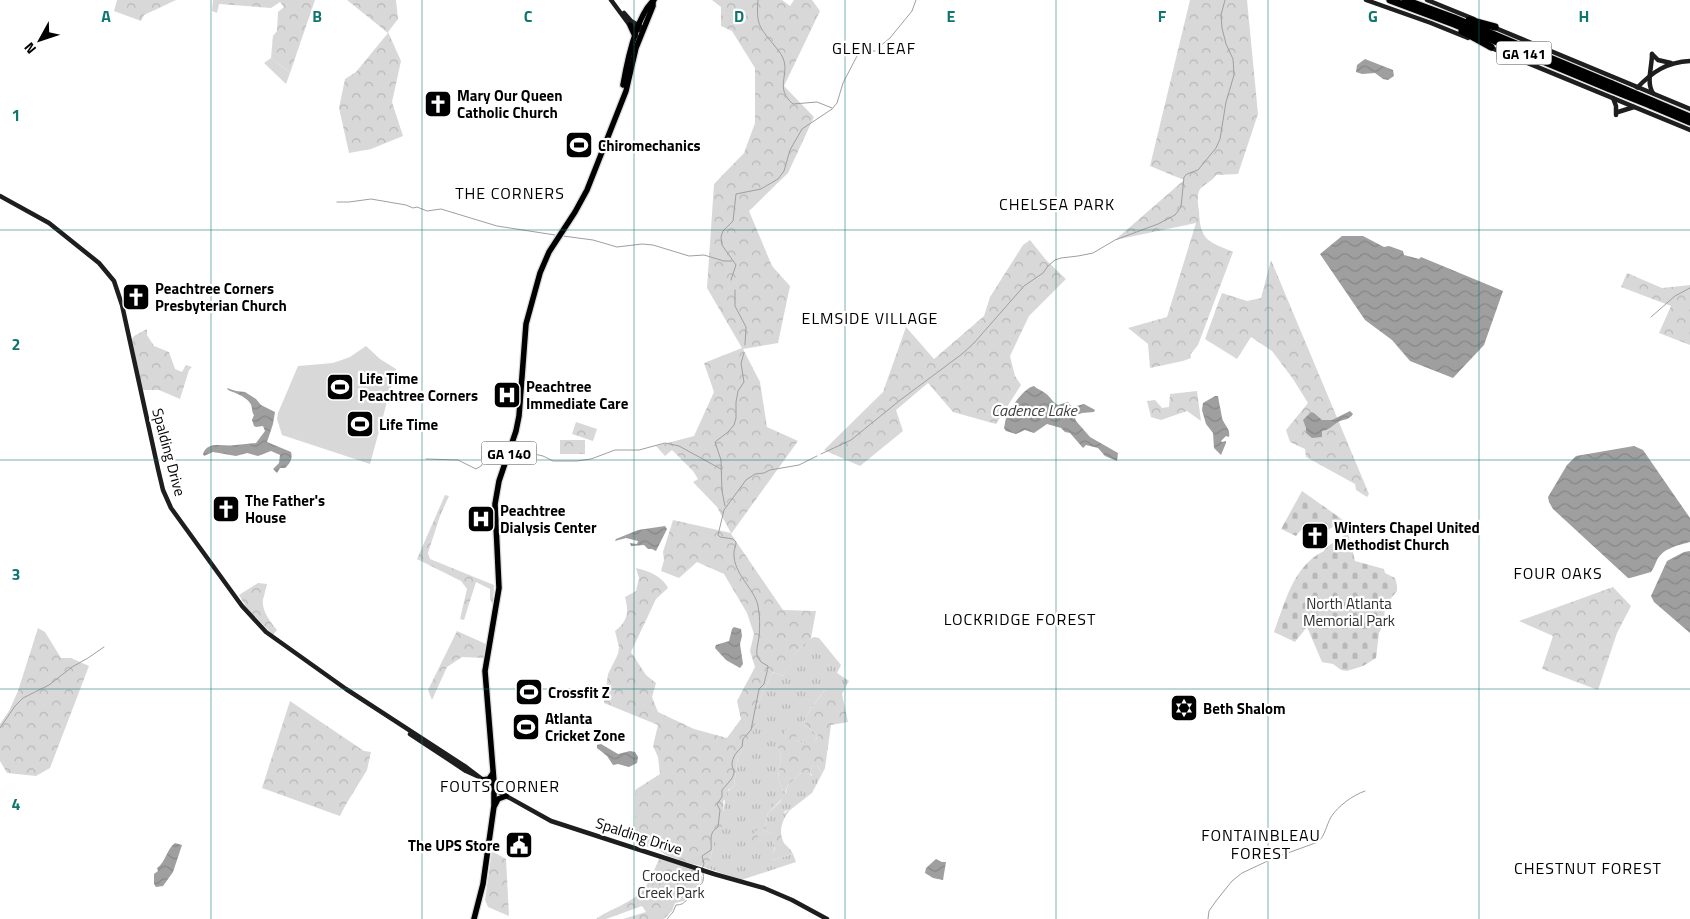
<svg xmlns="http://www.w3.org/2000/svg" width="1690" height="919" font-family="'Titillium Web',sans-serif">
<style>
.grass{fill:url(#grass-tufts)}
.forest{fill:url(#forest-crowns)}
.cemetery{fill:url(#cemetery-stones)}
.pitch{fill:#d8d8d8}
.water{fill:url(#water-waves)}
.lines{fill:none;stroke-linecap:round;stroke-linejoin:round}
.stream{stroke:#9f9f9f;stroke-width:1}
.primary-casing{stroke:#dbdbdb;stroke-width:8}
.highway-casing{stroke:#dbdbdb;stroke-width:9}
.secondary{stroke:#1e1e1e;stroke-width:4.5}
.primary{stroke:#000;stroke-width:5.5}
.highway{stroke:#000;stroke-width:7}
.highway-bridge-casing{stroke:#dbdbdb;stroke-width:9;stroke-linecap:butt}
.highway-bridge{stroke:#000;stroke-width:7}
.grid{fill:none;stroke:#0f766e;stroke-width:1;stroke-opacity:0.55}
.labels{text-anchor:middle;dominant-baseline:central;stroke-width:4.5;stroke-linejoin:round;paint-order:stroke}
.shield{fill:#fff;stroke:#4c4c4c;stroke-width:1}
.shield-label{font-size:14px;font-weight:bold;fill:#000}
.poi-label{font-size:15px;font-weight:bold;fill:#000;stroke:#fff;text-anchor:start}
.street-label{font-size:15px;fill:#000;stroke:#fff}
.park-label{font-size:15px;fill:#2f2f2f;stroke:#fff}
.neighbourhood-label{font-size:16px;letter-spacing:1px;fill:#000;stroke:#fff}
.water-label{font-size:16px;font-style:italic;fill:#404040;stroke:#fff}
.grid-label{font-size:16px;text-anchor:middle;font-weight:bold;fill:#0f766e;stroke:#fff;stroke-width:4.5;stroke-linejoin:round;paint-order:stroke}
</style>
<defs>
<pattern id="grass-tufts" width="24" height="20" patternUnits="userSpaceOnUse" patternTransform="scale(1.25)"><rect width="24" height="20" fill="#d8d8d8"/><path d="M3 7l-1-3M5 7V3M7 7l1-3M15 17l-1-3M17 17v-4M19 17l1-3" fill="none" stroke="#b8b8b8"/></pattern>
<pattern id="forest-crowns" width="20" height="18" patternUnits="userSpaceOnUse" patternTransform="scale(1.25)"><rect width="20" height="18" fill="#d8d8d8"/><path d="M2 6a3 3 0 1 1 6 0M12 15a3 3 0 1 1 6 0" fill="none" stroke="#b8b8b8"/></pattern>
<pattern id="cemetery-stones" width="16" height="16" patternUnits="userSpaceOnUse" patternTransform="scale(1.25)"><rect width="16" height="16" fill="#d8d8d8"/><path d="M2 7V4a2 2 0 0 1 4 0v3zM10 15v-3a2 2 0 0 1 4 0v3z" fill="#b8b8b8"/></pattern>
<pattern id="water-waves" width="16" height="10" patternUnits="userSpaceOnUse" patternTransform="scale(1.25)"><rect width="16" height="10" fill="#9f9f9f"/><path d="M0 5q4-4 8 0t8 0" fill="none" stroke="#878787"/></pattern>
</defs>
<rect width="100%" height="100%" fill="#fff"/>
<g class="grass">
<path d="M271 58 290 73 286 84 264 63Z"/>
<path d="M814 637 819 638 841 665 837 673 849 681 842 694 825 690 811 708 804 721 806 726 818 735 815 742 804 744 796 740 777 746 781 756 778 777 783 791C774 804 760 818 759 835L764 830 771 834 765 827 768 813 780 802 786 792 788 785 802 772 812 776 810 772 813 765H817L822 774 812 793 790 810 785 811 773 835V840L775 846 772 858 773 860 793 854 796 862 741 880 701 866 709 863 714 844V830L723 825C721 818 722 815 724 808 726 798 724 792 734 786L738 756 741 753 755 725V709L773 672 783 676C791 662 799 643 814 637Z"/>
</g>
<g class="forest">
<path d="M117 0H176L144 15 141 21 114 11Z"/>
<path d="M213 0H315L290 73 271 58 273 36 277 31 278 12 284 7 280 2 271 8 219 4 217 13 212 11Z"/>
<path d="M347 0H396L398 19 388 32 401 61 392 102 403 136 371 149 349 153 339 108 345 79 356 72 388 33Z"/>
<path d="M712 0H782L790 6 794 0H812L820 11 784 86 814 117 788 173 749 211 772 266 790 286 778 343 743 349 760 382 767 427 798 441 731 534 783 610 816 611 811 638 798 650 783 676 773 672 755 709V725L752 734 741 753 738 756 734 786 728 790V799L723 801C725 810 721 816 723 825L720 829 714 831V844L709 863 701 866 692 864 668 856 658 850 635 843V790L660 774 658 757 653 746 658 725 604 703 608 674 618 654 619 647 615 631C628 621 629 612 625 597L636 591 639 578 636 568C649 571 662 576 668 588L656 599 631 652 646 675 656 683 652 697 658 712 694 729 727 738 741 719 737 701 755 667 750 651 754 634 747 613 724 574 697 562 679 578 661 571 664 560 663 552 673 520 731 533 717 507 693 482 698 479 693 471 672 450 665 456 656 446 694 436 714 392 704 363 742 348 707 288 714 184 744 153 755 123V68L732 31 721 26V7Z"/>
<path d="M1190 0H1247L1258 114 1238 174 1216 175C1212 182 1203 184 1199 191 1197 197 1198 205 1199 211 1200 241 1208 241 1233 252L1198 345 1190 355 1191 358 1183 361 1150 368 1148 344 1128 328 1167 317 1196 223 1115 240 1184 180 1150 166Z"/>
<path d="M1030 240 1046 260 1066 279 1029 316 1010 356 1015 376 1021 385 996 424 953 412 928 383 896 410 903 431 860 466 824 450 883 392 906 327 934 359 984 316 990 297 1023 245Z"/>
<path d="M1271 260 1369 494 1367 497 1356 490 1355 484 1306 457 1305 449 1290 442 1286 430 1308 403 1293 379 1272 351 1251 337 1237 359 1205 339 1222 293 1247 301 1261 298Z"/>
<path d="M1627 273 1662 288 1690 285V345L1659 333 1671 306 1621 287Z"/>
<path d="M147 329V335L154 346 169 352 175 369 182 372 186 365 192 367 189 370 180 399 159 390H142L132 339 134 336Z"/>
<path d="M1197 391 1201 421 1187 411 1161 420 1151 417 1147 401 1155 400 1162 408 1169 407 1170 394Z"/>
<path d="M576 422 597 429 593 441 572 434Z"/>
<rect x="560" y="440" width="25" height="14"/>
<path d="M445 495 449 496 440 516 428 553 430 559 494 585 493 605 490 599V589L476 582 464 620 460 619 467 589 461 581 417 559Z"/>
<path d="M258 583 267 584C266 589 265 591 264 596 259 607 270 622 277 630L273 635 246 607 239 595Z"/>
<path d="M1613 587 1631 606 1617 633 1598 690 1542 669 1553 636 1519 621Z"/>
<path d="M38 628 45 632 61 658H71L89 666 50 768 36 776 7 773 0 761V724L9 711 18 691Z"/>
<path d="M457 631 486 644 484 658 462 657 447 667 432 700 428 690Z"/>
<path d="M826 689 842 694 848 722 831 725 825 768 822 774 817 765H813L810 772 812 781 809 782 802 772 788 785 783 798 768 813 765 827 772 831 771 834 764 830 751 844 746 841 759 828 764 812 783 791 778 777 781 756 777 746 789 724 797 730 796 740 804 744 807 740 815 742 818 735 806 726 804 721 811 708Z"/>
<path d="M290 701 364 751 371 752 367 770 345 806 340 816 262 788Z"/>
<path d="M790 810C783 818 778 830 783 841 785 846 790 847 793 854L773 860 771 858C772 855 775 850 775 847 775 844 773 842 773 839 772 830 781 812 790 810Z"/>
<path d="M492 851 506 859 509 916 488 907 485 900Z"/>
<path d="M659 859 699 870 703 880 684 901 675 903 672 911 664 919H623L646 912 642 906 606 919H596C602 914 612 910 620 906 646 893 648 884 659 859Z"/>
</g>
<g class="cemetery">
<path d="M1302 491 1343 520 1346 524 1336 528 1334 526 1322 534 1307 523 1296 536 1281 529Z"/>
<path d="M1348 533 1355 561 1384 569 1385 573 1395 578 1397 585V591L1388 602 1385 609 1383 625 1379 633 1376 658 1363 666 1347 671 1341 670 1333 664 1322 662 1307 627 1295 642 1274 632C1285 603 1293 566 1324 551L1325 548Z"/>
</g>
<path class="pitch" d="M366 346 380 359 396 369 370 464 282 435 277 419 278 413 298 366 333 363 350 357Z"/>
<g class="water">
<path d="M1365 59 1393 70 1394 76 1388 80 1383 79 1375 73 1362 74 1356 72 1357 65Z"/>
<path d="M1342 236H1363L1384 247 1389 246 1403 251 1404 255 1419 259 1421 257 1503 291 1484 345 1453 378 1410 361 1392 340 1365 320 1320 254Z"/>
<path d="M1034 386C1037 389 1041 390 1045 393 1050 396 1052 402 1058 405L1068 402 1072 407 1084 404 1095 410 1094 412 1082 413 1077 415 1075 418 1076 421 1090 437 1118 453 1117 461 1105 456 1098 448 1086 445 1083 448 1070 433 1065 432 1061 428 1047 424 1034 433 1025 430 1016 434 1006 431 1004 428C1005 424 1005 420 1007 416 1011 407 1024 388 1034 386Z"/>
<path d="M227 388 236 391 245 392 256 399 261 405 275 412 273 424 267 442 291 452C293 458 290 464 285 468H280L277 473 273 469 279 463 280 455 271 451 258 456 247 453 236 456 213 452 204 456 203 454C207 440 225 447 236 445 242 444 249 444 256 443L265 431 263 426 256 427 254 426 252 420 254 415C251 411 253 407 250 403 245 396 235 393 228 390Z"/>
<path d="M1215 396H1218C1219 403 1221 411 1222 418 1224 425 1231 429 1229 437L1226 436 1221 441 1222 442 1226 441V443L1221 455 1214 448 1213 433 1206 424 1202 410 1203 403Z"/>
<path d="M1350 411 1353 414C1349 420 1344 419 1338 422 1332 426 1329 430 1322 431V437L1312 438 1306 433V428L1303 420 1311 412 1314 413 1322 420H1332Z"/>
<path d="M1634 446 1643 450 1690 518V542C1679 545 1663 548 1657 560 1655 564 1654 568 1651 572L1630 578H1628L1553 509 1549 502 1548 497 1567 465 1576 456Z"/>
<path d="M665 526 667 529 656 551 652 549H648L644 545 631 546 630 543 637 544 638 541 626 538 615 541 616 539 638 530Z"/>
<path d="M1690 551V633L1654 602 1651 596 1667 561 1684 552Z"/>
<path d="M734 627 741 629 742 636 740 644 743 664 740 668 726 660 715 648 716 645 729 641 732 629Z"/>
<path d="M601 744 618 754 630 751 635 752 638 757 637 763 629 767 618 764 613 765 607 756 597 748V745Z"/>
<path d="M175 843 182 845 173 872 163 886 156 887 154 884V874L158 871 157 868C166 862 166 850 175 843Z"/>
<path d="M936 859 942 862H946L943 880 933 878 925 873 926 868Z"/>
</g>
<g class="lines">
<g class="stream">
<path d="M758 0C756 24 759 27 774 45 777 49 781 53 783 58 790 75 774 88 793 104L817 102 832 108"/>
<path d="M879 47 890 38 912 11 916 0"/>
<path d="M337 202H349L371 199 406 205 413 208 417 207 427 211 441 209 497 226 555 235"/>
<path d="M563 236 593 240 617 247 642 244 653 245 689 256 704 255 724 261H732"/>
<path d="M731 280 736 265 722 245 721 237 723 231 733 221 736 194 761 189 778 179 784 171 790 150 802 129 832 109 837 103 843 83 857 56 866 51H875"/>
<path d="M735 290V306L746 327 745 345"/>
<path d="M1651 317 1675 296 1690 288"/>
<path d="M513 449 543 456 553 461H577L591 459 615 450H639L665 443 679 446 721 469"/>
<path d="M821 454 851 440 899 401 962 354 974 343 1024 286 1043 273 1048 266 1055 260 1061 258 1078 256 1093 253 1115 240 1158 224 1175 215 1181 207 1184 177 1187 174 1198 170 1216 148 1220 139 1226 102 1234 75 1233 59 1226 44 1222 28 1221 15 1225 0"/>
<path d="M426 459 458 460 476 469 481 466 493 449 509 448"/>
<path d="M725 506 722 491 721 460 715 442 728 432 734 425 736 418V402L738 391 744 382 741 363 744 353"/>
<path d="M0 728 15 706 23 698 49 685 72 667 88 658 104 647"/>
<path d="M702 869 704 864 702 856 711 850C712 840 708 833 718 827L720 810 717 804 722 797V790C726 785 733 779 734 773 734 770 732 767 732 765 732 757 737 751 742 747L743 739 751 730 759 689 764 684C765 678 768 670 768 666L761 662 757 656C756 650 758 644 759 637 760 628 760 615 758 606 755 589 733 574 734 553 734 549 736 547 736 542L733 539 720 537 718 535 724 510 746 480 755 474 764 473 770 470 799 465 817 456"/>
<path d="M667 919 673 912 676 905C687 905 687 897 694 890 701 884 705 884 703 873"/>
<path d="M1208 919 1209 911 1216 901 1232 881 1242 873 1274 858 1318 842C1325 836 1326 826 1331 817 1338 806 1353 795 1365 791"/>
</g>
<g class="primary-casing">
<g id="primary">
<path d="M630 25 635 36"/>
<path d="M623 85C627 62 636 16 654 0"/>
<path d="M483 780 489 779 493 773"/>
<path d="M495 805 498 799 506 796"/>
<path d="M474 919 483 884 494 806V782L485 671 499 588 495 504 499 481 516 431 519 416 526 324 540 273 549 252 575 212 587 190 626 91 636 48 653 6V0"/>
</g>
</g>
<g class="highway-casing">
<g id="highway">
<path d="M1390 0 1454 24 1610 89"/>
<path d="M1405 0 1454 18 1612 84"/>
<path d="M1469 20 1495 27"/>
<path d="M1462 31 1491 47"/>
<path d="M1652 101 1690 117"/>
<path d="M1650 105 1690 122"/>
</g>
</g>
<g class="secondary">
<path d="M611 0 628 23 642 31"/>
<path d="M1366 0 1431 23 1468 38"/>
<path d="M1427 0 1474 19"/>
<path d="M624 13 631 21 641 27"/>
<path d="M1493 27 1690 109"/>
<path d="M1489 47 1690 130"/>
<path d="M1652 54C1652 67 1646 83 1653 93"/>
<path d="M1652 54 1658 60 1671 63"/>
<path d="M1637 88C1652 72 1667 62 1690 61"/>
<path d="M1613 98 1616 106V115"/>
<path d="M1618 112 1634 107"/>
<path d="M0 196 49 223 99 263 114 281 122 305 158 469 163 490 171 508 242 606 266 632 346 689 466 767 499 792 551 821 714 874 764 888 792 900 827 919"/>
<path d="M410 734 466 771 477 776"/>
</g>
<use href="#primary" class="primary"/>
<use href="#highway" class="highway"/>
<g class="highway-bridge-casing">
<g id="highway-bridge">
<path d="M1612 84 1652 101"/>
<path d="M1610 89 1650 105"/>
</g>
</g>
<use href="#highway-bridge" class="highway-bridge"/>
</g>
<path class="grid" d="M211 0V919M422 0V919M634 0V919M845 0V919M1056 0V919M1268 0V919M1479 0V919M0 230H1690M0 460H1690M0 689H1690"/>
<defs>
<g id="church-square" transform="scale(1.4375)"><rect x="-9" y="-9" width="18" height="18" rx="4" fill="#000" stroke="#fff"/><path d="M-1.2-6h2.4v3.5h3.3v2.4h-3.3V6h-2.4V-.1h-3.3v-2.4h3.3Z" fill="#fff"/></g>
<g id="stadium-square" transform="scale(1.4375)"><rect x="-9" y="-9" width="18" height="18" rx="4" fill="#000" stroke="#fff"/><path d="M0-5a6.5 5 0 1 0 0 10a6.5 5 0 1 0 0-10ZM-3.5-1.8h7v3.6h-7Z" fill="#fff"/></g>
<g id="hospital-square" transform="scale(1.4375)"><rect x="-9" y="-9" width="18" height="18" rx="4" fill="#000" stroke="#fff"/><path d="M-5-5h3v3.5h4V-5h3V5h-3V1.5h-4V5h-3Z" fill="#fff"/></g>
<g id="synagogue-square" transform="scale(1.4375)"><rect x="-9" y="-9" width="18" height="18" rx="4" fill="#000" stroke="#fff"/><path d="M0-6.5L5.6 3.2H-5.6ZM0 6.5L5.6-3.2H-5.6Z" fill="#fff"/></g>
<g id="civic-square" transform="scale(1.4375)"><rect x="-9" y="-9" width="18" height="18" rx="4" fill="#000" stroke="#fff"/><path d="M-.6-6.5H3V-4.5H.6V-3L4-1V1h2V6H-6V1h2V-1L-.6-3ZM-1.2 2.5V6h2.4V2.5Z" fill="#fff"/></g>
</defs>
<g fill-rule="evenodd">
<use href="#church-square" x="438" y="104"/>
<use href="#stadium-square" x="579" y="145"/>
<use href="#church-square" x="136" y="297"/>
<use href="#stadium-square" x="340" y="387"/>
<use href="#hospital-square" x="507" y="395"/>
<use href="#stadium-square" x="360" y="424"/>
<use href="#church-square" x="226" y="509"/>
<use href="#hospital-square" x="481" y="519"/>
<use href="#church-square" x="1315" y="536"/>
<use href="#stadium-square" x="529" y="692"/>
<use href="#synagogue-square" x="1184" y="708"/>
<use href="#stadium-square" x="526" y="727"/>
<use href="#civic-square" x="519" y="845"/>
</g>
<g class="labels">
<g class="shield">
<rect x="1496.5" y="41.5" width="55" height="23" rx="4"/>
<rect x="481.5" y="441.5" width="55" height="23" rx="4"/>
</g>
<g class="shield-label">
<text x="1524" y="53">GA 141</text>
<text x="509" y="453">GA 140</text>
</g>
<g class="poi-label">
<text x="457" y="95">Mary Our Queen<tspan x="457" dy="17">Catholic Church</tspan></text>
<text x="598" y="145">Chiromechanics</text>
<text x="155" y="288">Peachtree Corners<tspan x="155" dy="17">Presbyterian Church</tspan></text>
<text x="359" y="378">Life Time<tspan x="359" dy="17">Peachtree Corners</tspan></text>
<text x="526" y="386">Peachtree<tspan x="526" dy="17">Immediate Care</tspan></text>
<text x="379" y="424">Life Time</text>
<text x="245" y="500">The Father's<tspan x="245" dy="17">House</tspan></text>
<text x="500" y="510">Peachtree<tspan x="500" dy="17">Dialysis Center</tspan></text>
<text x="1334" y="527">Winters Chapel United<tspan x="1334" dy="17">Methodist Church</tspan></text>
<text x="548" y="692">Crossfit Z</text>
<text x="1203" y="708">Beth Shalom</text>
<text x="545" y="718">Atlanta<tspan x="545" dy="17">Cricket Zone</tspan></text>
<text x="500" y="845" text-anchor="end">The UPS Store</text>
</g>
<g class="street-label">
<text transform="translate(169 452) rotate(75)">Spalding Drive</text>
<text transform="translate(639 836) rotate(18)">Spalding Drive</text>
</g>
<g class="park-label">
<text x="1349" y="603">North Atlanta<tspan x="1349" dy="17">Memorial Park</tspan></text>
<text x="671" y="875">Croocked<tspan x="671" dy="17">Creek Park</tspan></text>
</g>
<g class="neighbourhood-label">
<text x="874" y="48">GLEN LEAF</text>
<text x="510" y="193">THE CORNERS</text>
<text x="1057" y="204">CHELSEA PARK</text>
<text x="870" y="318">ELMSIDE VILLAGE</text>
<text x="1558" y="573">FOUR OAKS</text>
<text x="1020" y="619">LOCKRIDGE FOREST</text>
<text x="500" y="786">FOUTS CORNER</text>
<text x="1261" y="835">FONTAINBLEAU<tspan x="1261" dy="18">FOREST</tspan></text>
<text x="1588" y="868">CHESTNUT FOREST</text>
</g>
<g class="water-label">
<text x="1034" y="410">Cadence Lake</text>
</g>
</g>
<g class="grid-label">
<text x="106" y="22">A</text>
<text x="317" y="22">B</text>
<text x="528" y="22">C</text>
<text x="739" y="22">D</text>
<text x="951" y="22">E</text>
<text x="1162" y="22">F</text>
<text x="1373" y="22">G</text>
<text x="1584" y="22">H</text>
<text x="16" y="121">1</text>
<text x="16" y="350">2</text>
<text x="16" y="580">3</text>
<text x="16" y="810">4</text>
</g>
<g transform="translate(40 40) rotate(230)" stroke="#ffffff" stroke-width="4" paint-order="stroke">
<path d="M0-4L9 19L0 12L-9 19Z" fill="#000000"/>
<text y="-8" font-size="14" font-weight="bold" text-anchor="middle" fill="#000000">N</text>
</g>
</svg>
